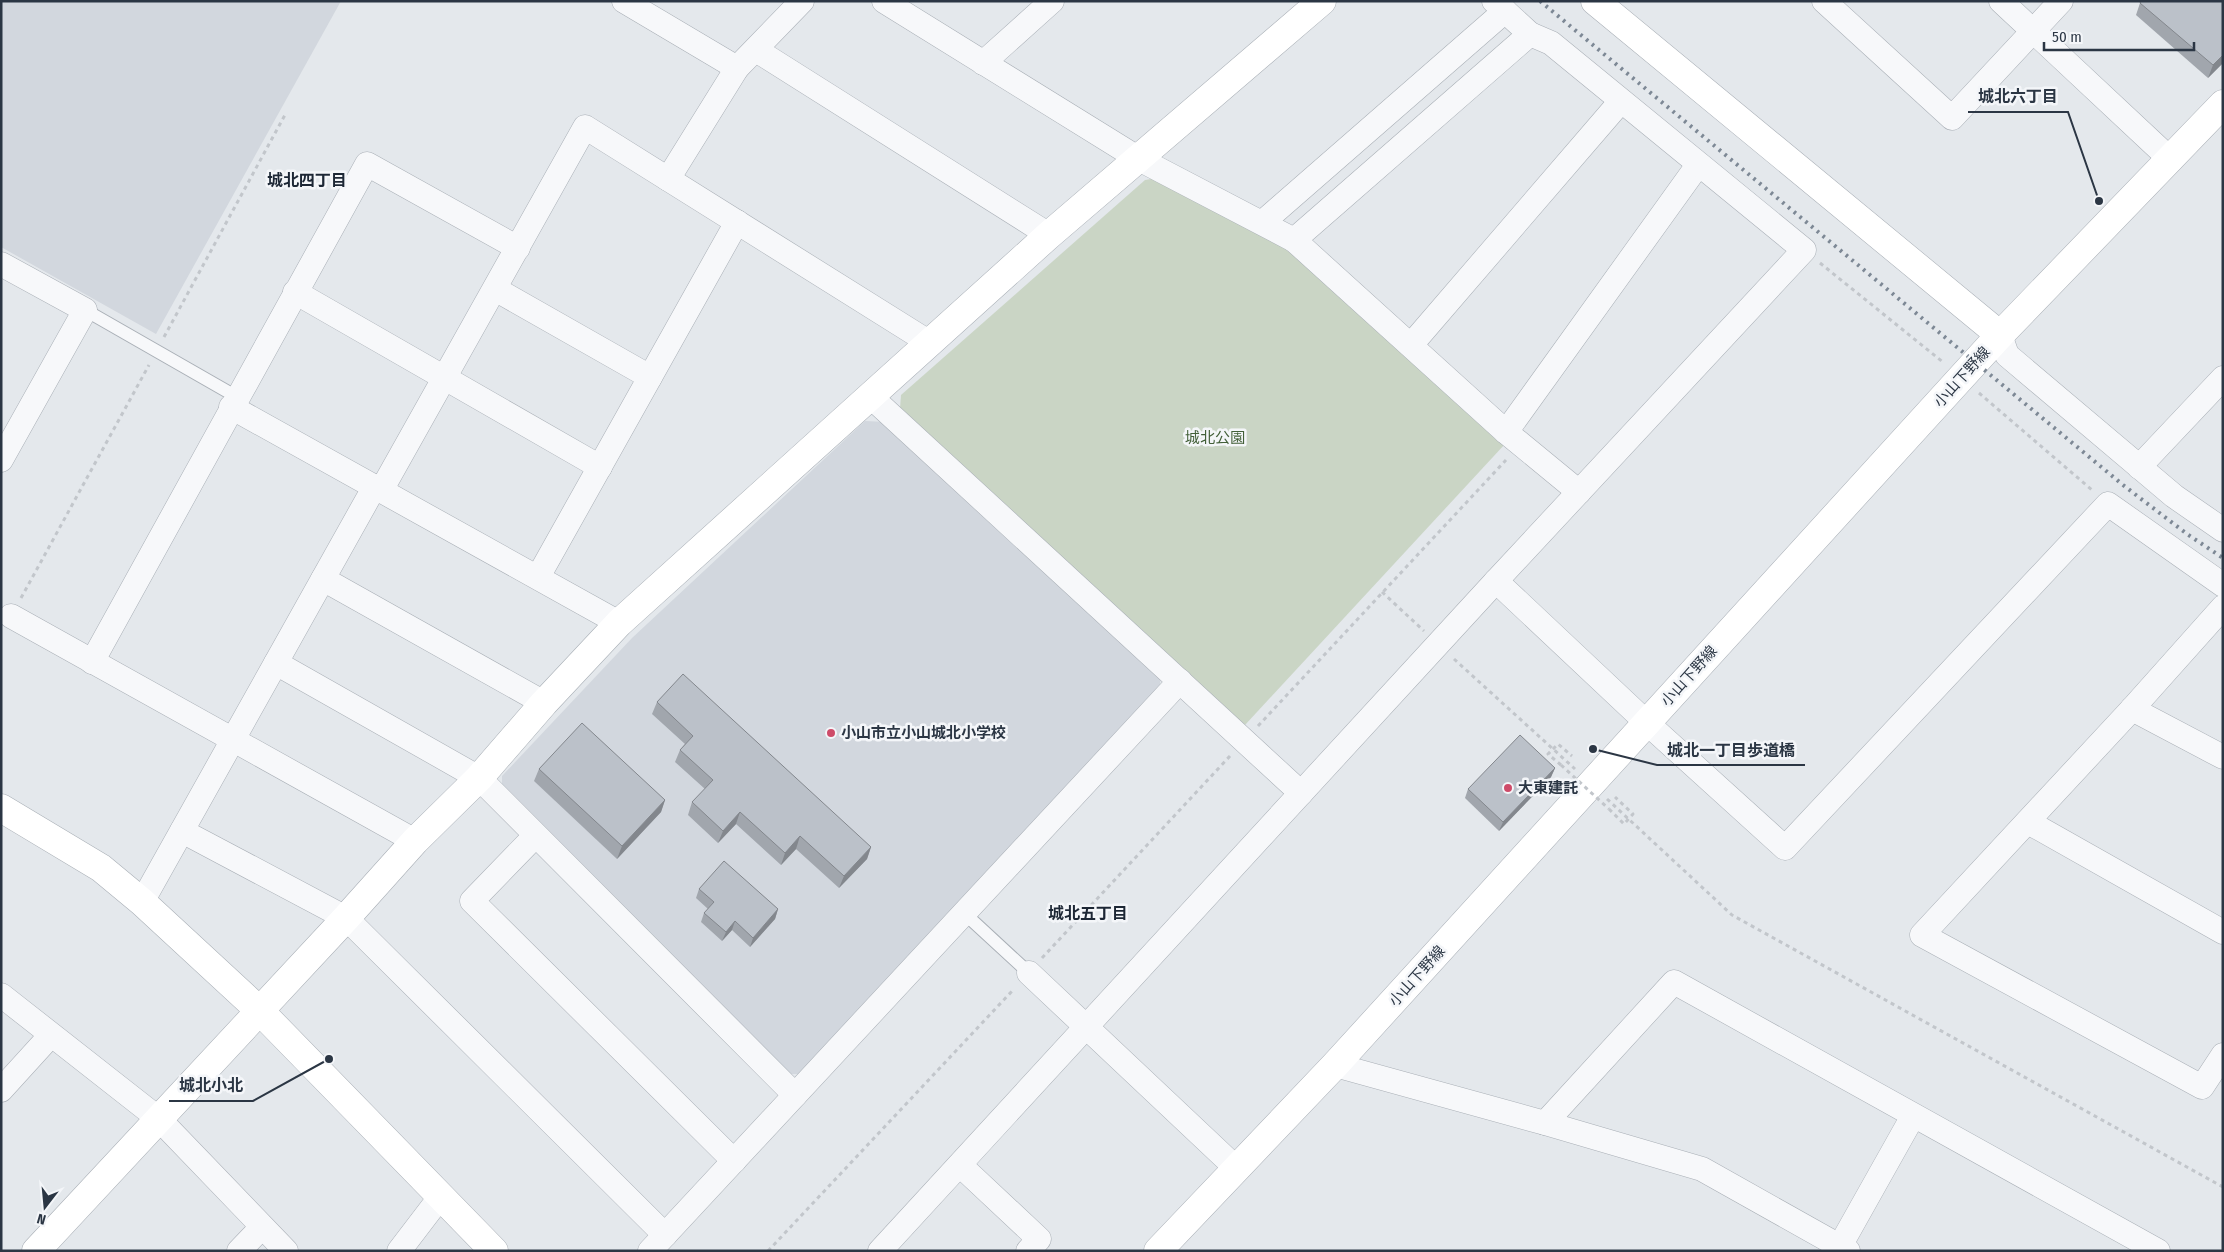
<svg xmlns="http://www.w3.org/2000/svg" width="2224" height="1252" font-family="'Fira Sans Condensed','Noto Sans JP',sans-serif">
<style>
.built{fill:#d2d7de}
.green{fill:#cad5c5}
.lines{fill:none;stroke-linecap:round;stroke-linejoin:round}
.lane-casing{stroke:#a9afb6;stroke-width:14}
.street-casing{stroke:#a9afb6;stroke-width:25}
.secondary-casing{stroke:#a9afb6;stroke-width:29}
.path{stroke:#c2c6cb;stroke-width:3;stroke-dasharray:4 4;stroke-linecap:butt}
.lane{stroke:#f7f8fa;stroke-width:12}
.street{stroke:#f7f8fa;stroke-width:24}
.secondary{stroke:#fff;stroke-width:28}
.rail{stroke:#7d8895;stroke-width:4;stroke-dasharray:2.5 5;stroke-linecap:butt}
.path-bridge{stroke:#c2c6cb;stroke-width:3;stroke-dasharray:4 4;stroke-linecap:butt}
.wall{fill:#a1a6ad}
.shaded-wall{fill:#83878d}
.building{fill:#bbc1c9;stroke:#83878d}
.poi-dot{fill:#ce4b69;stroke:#f4f6f9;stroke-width:2}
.labels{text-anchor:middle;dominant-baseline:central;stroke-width:5;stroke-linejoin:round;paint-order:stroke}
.street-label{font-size:15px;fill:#2b3644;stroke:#f4f6f9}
.park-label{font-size:15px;fill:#436039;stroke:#f4f6f9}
.poi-label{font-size:15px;font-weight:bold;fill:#2b3644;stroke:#f4f6f9;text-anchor:start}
.neighbourhood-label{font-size:16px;font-weight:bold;fill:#1d2735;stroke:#f4f6f9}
.leader{fill:none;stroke:#2b3644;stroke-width:2}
.callout-dot{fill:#2b3644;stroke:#f4f6f9;stroke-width:2}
.callout-label{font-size:16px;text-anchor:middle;font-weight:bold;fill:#2b3644;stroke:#f4f6f9;stroke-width:5;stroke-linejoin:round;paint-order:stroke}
</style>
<rect width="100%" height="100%" fill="#e4e8ec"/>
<g class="built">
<path d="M1 1H341L156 334 1 247Z"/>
<path d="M865 421 886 422 1161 676 1159 691 802 1074H787L502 791V776L632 638Z"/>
</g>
<path class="green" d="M1157 178 1271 236 1320 271 1505 444 1245 725H1241L900 409 901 395 1145 180Z"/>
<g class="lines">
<g class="lane-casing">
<g id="lane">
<path d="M85 310 237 397"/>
<path d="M964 913 1029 973"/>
</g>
</g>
<g class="street-casing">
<g id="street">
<path d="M624 1 737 68"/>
<path d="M884 1 1139 159 1294 240 1506 432 1579 492"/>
<path d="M1824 1 1952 118 2061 1"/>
<path d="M2001 1 2171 160"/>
<path d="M756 50 1049 235"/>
<path d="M983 63 1052 1"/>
<path d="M668 179 737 68 802 1"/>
<path d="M1263 222 1505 11"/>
<path d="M1294 240 1530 34"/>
<path d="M1 264 85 310 1 460"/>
<path d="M495 289 650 377"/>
<path d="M295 292 600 467"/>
<path d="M2000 335 2007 355 2174 496 2223 530"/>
<path d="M1411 345 1621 101"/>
<path d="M870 396 1301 793"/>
<path d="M231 407 619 623"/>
<path d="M1506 432 1698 165"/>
<path d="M2139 467 2223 378"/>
<path d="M382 489 585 127 930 343"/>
<path d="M538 577 737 222"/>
<path d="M323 579 544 703"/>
<path d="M1496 581 1647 723 1785 848 2108 504 2223 585"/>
<path d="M2223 607 2132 709 1922 935 2202 1087 2223 1055"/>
<path d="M11 616 415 841"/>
<path d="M92 662 367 164 518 248"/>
<path d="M276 663 479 778 795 1095"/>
<path d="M2132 709 2223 757"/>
<path d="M2028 822 2223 932"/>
<path d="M182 831 346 918 665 1235"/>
<path d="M535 836 472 901 734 1161"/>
<path d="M142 902 375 486"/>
<path d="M1029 973 1236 1168"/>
<path d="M1 995 159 1119 286 1251"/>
<path d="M1335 1065 1545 1123 1702 1169 1848 1251"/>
<path d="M1 1090 51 1035"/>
<path d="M1545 1123 1674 982 2158 1251"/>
<path d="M960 1165 1039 1239 1028 1251"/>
<path d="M1840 1246 1913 1116"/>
<path d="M239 1251 262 1227"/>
<path d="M399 1251 441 1196"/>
<path d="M650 1251 1180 681"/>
<path d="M880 1251 1496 581 1804 250 1551 43 1530 34 1494 1"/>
</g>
</g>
<g class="secondary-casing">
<g id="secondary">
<path d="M1595 1 2000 335"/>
<path d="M1 808 101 868 142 902 260 1011 494 1251"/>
<path d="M36 1251 346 918 415 841 479 778 544 703 619 623 1049 235 1322 1"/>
<path d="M1158 1251 1335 1065 2000 335 2223 104"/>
</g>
</g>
<g class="path">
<path d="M1820 263 1944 363"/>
<path d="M164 337 286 113"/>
<path d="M1979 393 2092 490"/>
<path d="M1382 592 1424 631"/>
<path d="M21 598 149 365"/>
<path d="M1454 659 1575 769"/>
<path d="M1258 726 1506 460"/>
<path d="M1561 765 1548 754 1558 744 1572 756"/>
<path d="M1607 799 1732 915 2223 1187"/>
<path d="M1609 809 1624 824 1633 814 1615 797"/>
<path d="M1042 958 1230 756"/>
<path d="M768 1251 1014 989"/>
</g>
<use href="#lane" class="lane"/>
<use href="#street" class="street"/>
<use href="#secondary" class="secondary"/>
<path class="rail" d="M1540 1 2123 485 2187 534 2223 558"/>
<path class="path-bridge" d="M1561 765 1609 809"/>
</g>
<g class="wall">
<path d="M2223 1V63L2208 78 2136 15 2140 3Z"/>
<path d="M657 702 871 847 867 859 839 888 796 849 781 865 736 824 718 843 688 815 692 802 705 789 675 762 680 750 685 744 652 714Z"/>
<path d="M1555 768 1551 777 1499 831 1465 798 1468 789Z"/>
<path d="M539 769 665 800 661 812 617 859 534 781Z"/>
<path d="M699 889 778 909 775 919 750 947 732 930 722 941 701 922 704 913 708 909 696 898Z"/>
</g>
<g class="shaded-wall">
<path d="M2223 55V63L2208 78 2213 65Z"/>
<path d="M1555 768 1551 777 1499 831 1503 822Z"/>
<path d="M665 800 661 812 617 859 622 846Z"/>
<path d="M740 812 736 824 718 843 723 831Z"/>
<path d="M800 836 796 849 781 865 785 853Z"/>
<path d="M871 847 867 859 839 888 844 876Z"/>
<path d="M778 909 775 919 750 947 753 938Z"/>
<path d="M735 921 732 930 722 941 726 932Z"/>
</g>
<g class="building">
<path d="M2141 1H2223V55L2213 65 2140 3Z"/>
<path d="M683 674 871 847 844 876 800 836 785 853 740 812 723 831 692 802 713 780 680 750 693 736 657 702Z"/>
<path d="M582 723 665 800 622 846 539 769Z"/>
<path d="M1520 735 1555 768 1503 822 1468 789Z"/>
<path d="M724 861 778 909 753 938 735 921 726 932 704 913 714 902 699 889Z"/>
</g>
<g class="poi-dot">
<circle cx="831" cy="733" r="5"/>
<circle cx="1508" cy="788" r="5"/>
</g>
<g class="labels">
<g class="street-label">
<text transform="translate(1962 377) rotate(-48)">小山下野線</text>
<text transform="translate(1689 676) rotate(-48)">小山下野線</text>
<text transform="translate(1417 976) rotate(-48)">小山下野線</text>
</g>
<g class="park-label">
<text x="1215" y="438">城北公園</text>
</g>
<g class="poi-label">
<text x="841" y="733">小山市立小山城北小学校</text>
<text x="1518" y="788">大東建託</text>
</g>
<g class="neighbourhood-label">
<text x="307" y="180">城北四丁目</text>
<text x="1088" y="913">城北五丁目</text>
</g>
</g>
<path class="leader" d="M2099 201L2068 112H1968M1593 749L1657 765H1805M329 1059L253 1101H169"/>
<g class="callout-dot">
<circle cx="2099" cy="201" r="5"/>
<circle cx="1593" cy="749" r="5"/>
<circle cx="329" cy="1059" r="5"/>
</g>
<g class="callout-label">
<text x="2018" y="102">城北六丁目</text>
<text x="1731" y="756">城北一丁目歩道橋</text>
<text x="211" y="1091">城北小北</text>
</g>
<rect width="2224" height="1252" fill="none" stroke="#2b3644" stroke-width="5"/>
<g transform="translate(45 1207) rotate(196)" stroke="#f4f6f9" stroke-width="4" paint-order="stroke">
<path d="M0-4L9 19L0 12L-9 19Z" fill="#2b3644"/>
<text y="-8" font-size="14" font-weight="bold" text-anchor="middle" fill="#2b3644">N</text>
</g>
<path d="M2044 42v8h150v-8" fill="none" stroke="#2b3644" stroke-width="2.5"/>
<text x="2052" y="42" font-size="15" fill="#2b3644" stroke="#f4f6f9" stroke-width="4" paint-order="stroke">50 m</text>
</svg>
